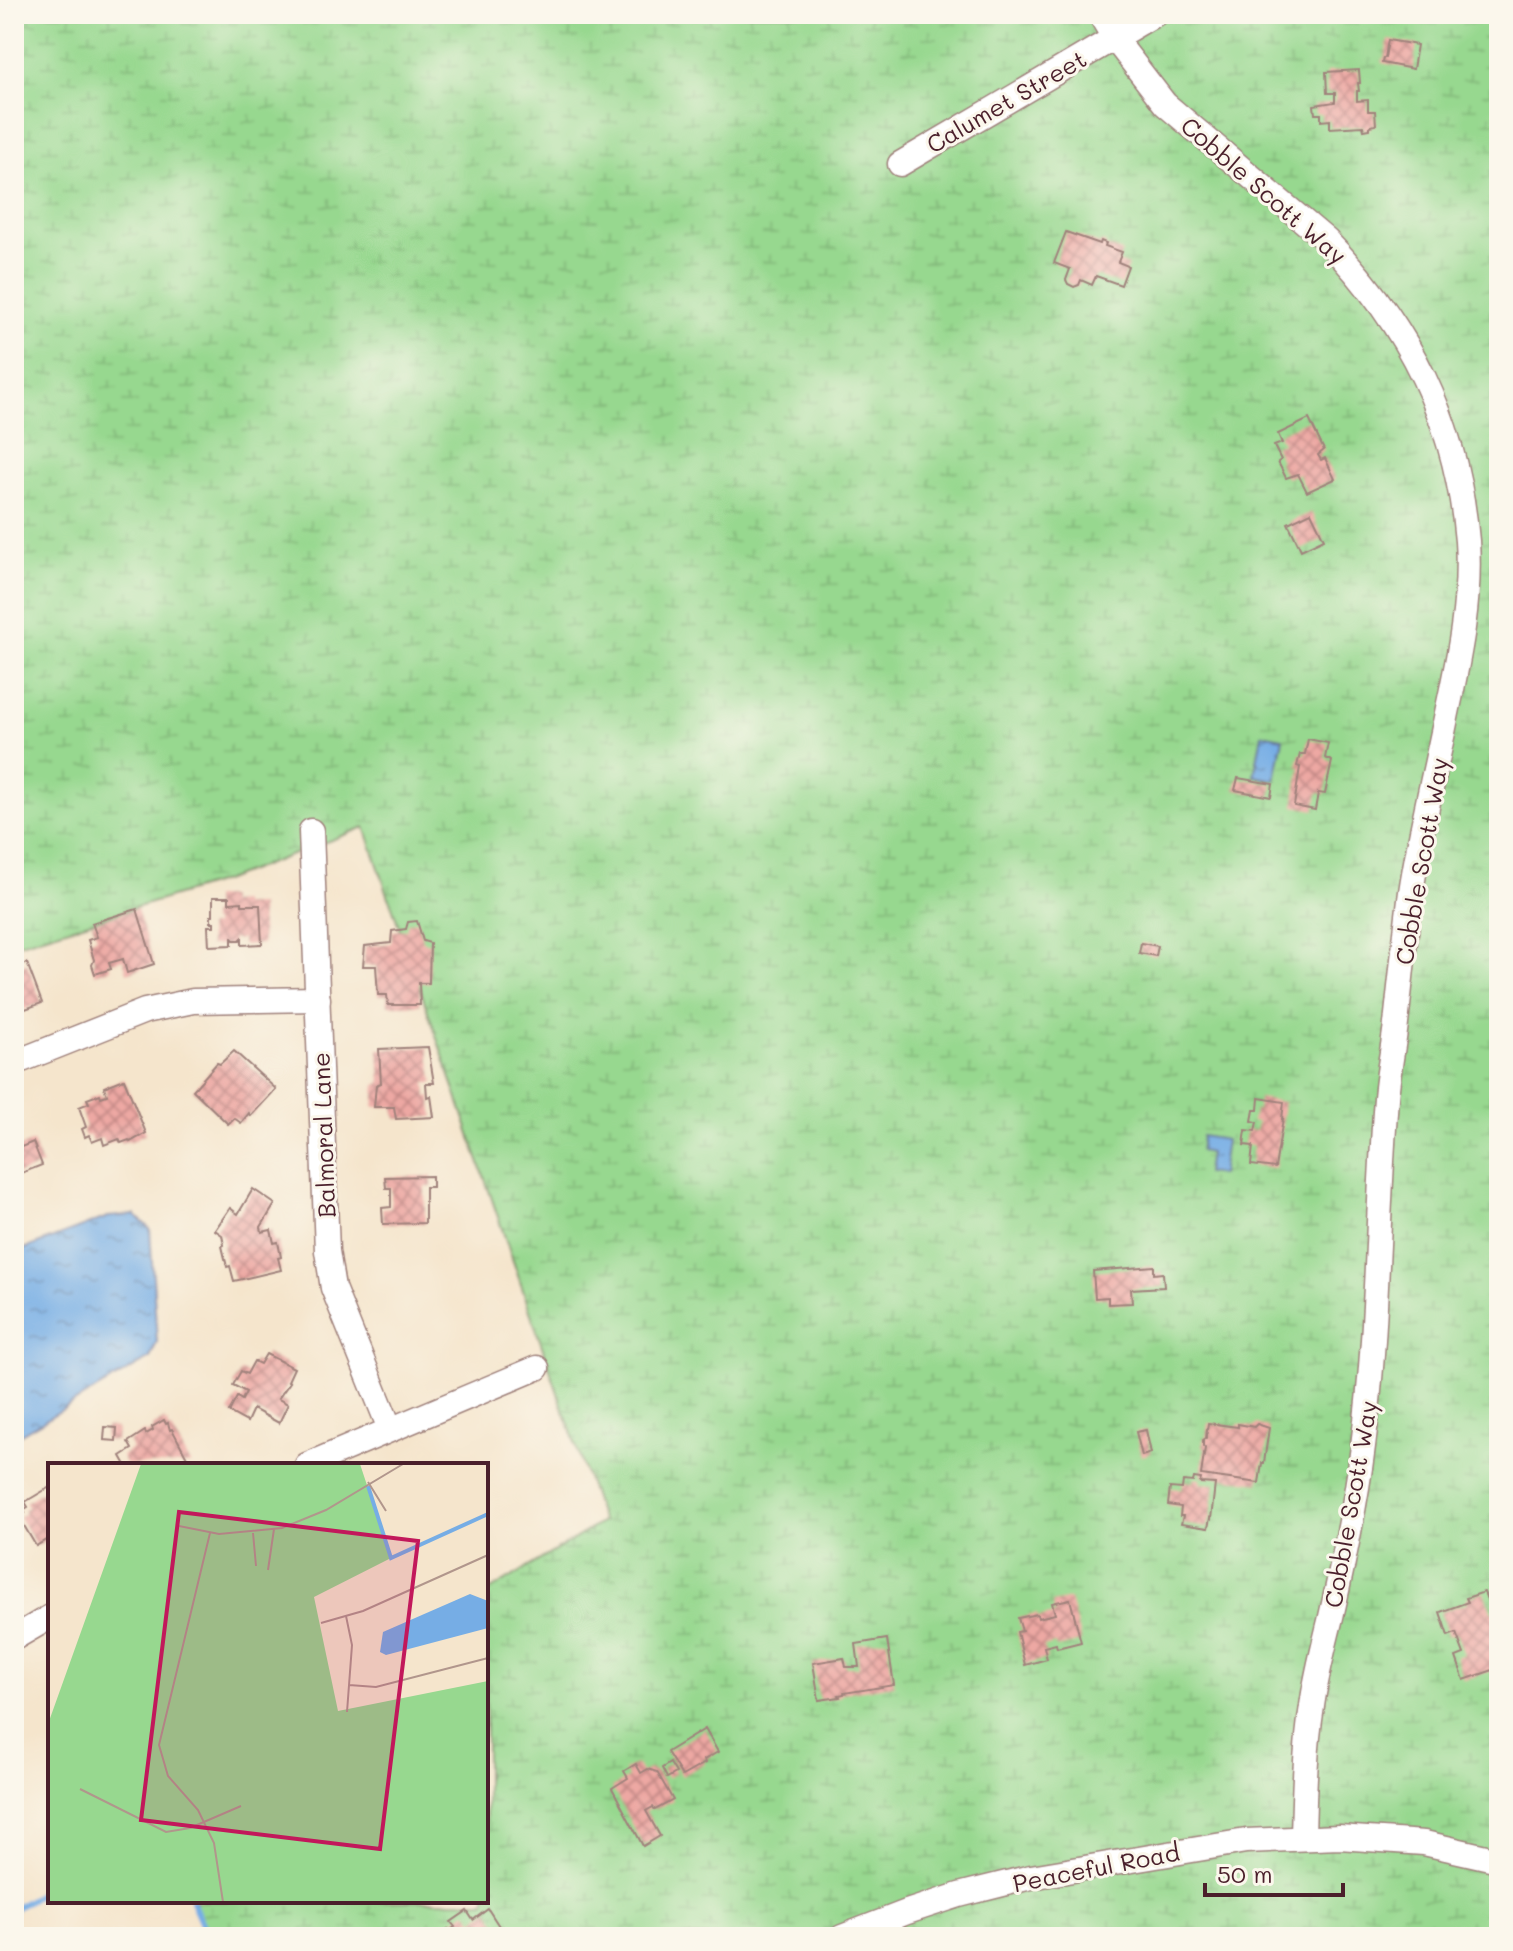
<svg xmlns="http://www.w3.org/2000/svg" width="1513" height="1951" font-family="Mali,sans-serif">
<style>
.wetland{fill:url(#wetland-marsh);stroke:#707c5d;stroke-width:2}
.water{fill:url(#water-ripples);stroke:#606688;stroke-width:2}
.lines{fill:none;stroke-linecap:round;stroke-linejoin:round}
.stream{stroke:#76ade5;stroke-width:6}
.building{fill:url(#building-cross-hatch)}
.minor-casing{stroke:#a0827c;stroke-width:27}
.minor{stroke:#fff;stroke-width:24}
.labels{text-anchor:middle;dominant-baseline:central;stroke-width:6;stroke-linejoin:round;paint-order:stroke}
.street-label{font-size:24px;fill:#4a1f2b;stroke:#fbf7ec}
.inset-river{fill:none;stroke:#76ade5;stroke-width:4}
.inset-road{fill:none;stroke:#b1968c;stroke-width:2}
.view{fill:#c2185b;fill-opacity:0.15;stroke:#c2185b;stroke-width:4}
.inset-edge{fill:none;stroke:#4a1f2b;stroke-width:4}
</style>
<defs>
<pattern id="wetland-marsh" width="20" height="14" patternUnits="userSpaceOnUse" patternTransform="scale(2)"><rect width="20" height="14" fill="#97d88f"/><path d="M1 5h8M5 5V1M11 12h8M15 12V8" fill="none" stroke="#84b97c"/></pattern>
<pattern id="water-ripples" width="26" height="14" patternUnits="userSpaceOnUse" patternTransform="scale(2)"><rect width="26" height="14" fill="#76ade5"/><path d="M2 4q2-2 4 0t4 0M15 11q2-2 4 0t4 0" fill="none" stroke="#638cba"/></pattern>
<pattern id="building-cross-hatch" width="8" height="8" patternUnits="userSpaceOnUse" patternTransform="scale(2)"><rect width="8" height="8" fill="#eda8a3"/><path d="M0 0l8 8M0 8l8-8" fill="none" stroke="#c28885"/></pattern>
</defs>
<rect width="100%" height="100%" fill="#fbf7ec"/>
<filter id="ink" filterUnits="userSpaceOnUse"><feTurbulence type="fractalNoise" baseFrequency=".0125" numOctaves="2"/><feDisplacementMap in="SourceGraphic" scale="16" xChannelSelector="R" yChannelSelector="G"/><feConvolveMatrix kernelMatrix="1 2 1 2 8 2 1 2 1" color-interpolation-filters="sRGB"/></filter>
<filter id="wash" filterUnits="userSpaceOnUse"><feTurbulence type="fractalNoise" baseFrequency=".006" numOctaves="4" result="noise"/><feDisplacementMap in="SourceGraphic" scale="32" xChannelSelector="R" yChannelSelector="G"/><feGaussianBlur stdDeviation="1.8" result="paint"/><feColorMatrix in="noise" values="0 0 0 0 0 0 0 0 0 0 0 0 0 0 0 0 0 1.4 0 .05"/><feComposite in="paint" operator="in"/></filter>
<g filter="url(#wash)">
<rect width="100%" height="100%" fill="#f5e5cc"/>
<path class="wetland" d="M14 14H1499V1937H208L192 1901H486V1593L602 1522 365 827 223 881 14 945Z"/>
<g class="water">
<path d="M1262 734 1283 738 1275 780 1254 776Z"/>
<path d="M1202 1136 1226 1140 1221 1175 1206 1173 1209 1153 1200 1151Z"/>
<path d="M135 1215 150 1229 157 1342 150 1358 14 1438V1253L108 1217Z"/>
</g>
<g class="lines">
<g class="stream">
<path d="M192 1901 208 1937"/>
<path d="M14 1909 50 1887"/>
</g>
</g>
<g id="blocks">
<g class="building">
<path d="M1388 40 1417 45 1413 69 1382 63 1383 58H1385Z"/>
<path d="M1359 70 1360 83H1358L1359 91H1357V101L1368 100V111H1375L1376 125 1370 126V129L1364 130 1363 126 1330 128V120L1321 121V114H1315L1314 105 1335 102V93H1327L1326 72Z"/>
<path d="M1066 232 1100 244 1101 241 1106 243 1105 246 1122 252 1118 262 1128 266 1121 285 1096 276 1092 285 1081 280 1079 285 1074 287 1068 284 1066 280 1070 269 1054 263Z"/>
<path d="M1309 419 1324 450 1318 455 1321 460 1325 458 1335 479 1307 492 1298 474 1286 478 1278 462 1281 460 1274 446 1282 443 1278 434Z"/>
<path d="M1311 512 1324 539 1301 550 1288 523Z"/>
<path d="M1308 739 1328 743 1325 758 1332 761 1325 794 1318 793 1315 810 1294 806 1300 767 1297 766 1300 754H1305Z"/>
<path d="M1238 778 1273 784 1271 797 1235 790Z"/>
<path d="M213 897H229V903L242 902V905H260L262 944 242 945V938L240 940H234L232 938V945L209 946 208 926H214V922H211V915H213Z"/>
<path d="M137 909 154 964 127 973 123 959 109 963 111 969 95 974 92 965 94 960 88 940 97 937 92 923Z"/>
<path d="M417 921 423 941 430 943 429 983H419L420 1005H388L387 995H378L376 966H363L365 946 391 943 392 931 406 929 408 922Z"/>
<path d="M1141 943 1158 946 1156 956 1139 953Z"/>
<path d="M27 963 42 1003 14 1013V968Z"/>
<path d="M428 1047 434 1083H426L427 1097 431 1096 434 1117 396 1119 394 1107H374L376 1085 381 1083 379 1049Z"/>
<path d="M234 1051 276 1089 251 1116 249 1113 241 1123 234 1118 228 1124 193 1090 217 1063 220 1064Z"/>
<path d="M124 1079 146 1133 130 1142 129 1140 121 1143 119 1139 104 1145 102 1138 92 1142 89 1135 85 1137 82 1129 86 1127 79 1107 89 1103 87 1099 100 1094 101 1097 107 1095 104 1087Z"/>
<path d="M1259 1098 1284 1102 1282 1119H1283L1275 1168 1251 1165 1253 1146 1244 1145 1246 1130 1255 1131 1257 1122 1252 1121 1254 1110H1258Z"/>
<path d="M33 1142 42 1165 14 1176V1150Z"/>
<path d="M432 1176V1187H425V1223L383 1224 382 1208 391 1207V1188H386L385 1177Z"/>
<path d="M253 1189 275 1204 261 1227 262 1232 271 1230 274 1243 278 1242 281 1257 278 1258 281 1270 234 1281 230 1266 227 1267 222 1246 224 1245 222 1235 215 1230 230 1208 238 1214Z"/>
<path d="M1154 1266V1274L1163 1273 1164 1287 1131 1289 1132 1303 1108 1304V1297L1095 1298 1093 1271Z"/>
<path d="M266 1354 294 1368 288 1381 290 1382 278 1399 288 1404 279 1423 253 1409 247 1422 229 1412 237 1397 242 1400 246 1392 233 1385 241 1371 247 1374 254 1361 260 1364Z"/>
<path d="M164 1420 166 1424 168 1423 170 1430 172 1429 191 1465H126L121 1456 132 1449 128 1442 145 1431 146 1434 153 1430 152 1427Z"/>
<path d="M1208 1423 1238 1427V1424L1254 1427 1257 1424 1269 1428 1264 1463H1262L1259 1483 1201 1475 1205 1448 1203 1446V1440L1206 1438Z"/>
<path d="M105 1427 117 1428 116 1441 104 1440Z"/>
<path d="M1146 1430 1151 1453 1142 1456 1136 1432Z"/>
<path d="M1194 1478 1201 1479 1200 1483 1215 1484 1211 1519 1210 1518 1208 1528 1181 1524 1183 1516H1180L1181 1507 1168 1505 1170 1488 1182 1489 1183 1481 1193 1482Z"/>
<path d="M50 1487V1540L47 1542 46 1540 36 1546 19 1517 25 1513 23 1510 28 1507 25 1502Z"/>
<path d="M1484 1592 1491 1610 1498 1614 1499 1617V1668L1464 1680 1456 1657 1464 1654 1456 1633 1448 1636 1440 1612 1468 1602 1466 1598Z"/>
<path d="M1070 1599 1081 1642 1057 1648 1056 1644 1044 1647 1047 1659 1025 1665 1017 1632 1022 1631 1018 1618 1037 1614 1038 1618 1055 1614 1052 1603Z"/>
<path d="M887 1639 894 1685 844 1693V1694L839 1695 840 1697 819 1700 813 1663 844 1658 846 1667H859L856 1644Z"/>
<path d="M705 1729 718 1752 704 1760 705 1763 682 1776 667 1752Z"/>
<path d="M670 1763 676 1773 667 1778 662 1768Z"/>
<path d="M636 1764 641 1773 648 1769 657 1772 673 1800 655 1810 653 1807 646 1811 660 1836 643 1846 612 1788 628 1778 624 1771Z"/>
<path d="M488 1909 506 1937H436L448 1929 449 1931 455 1927 451 1922 467 1911 473 1920Z"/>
</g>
</g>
</g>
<g filter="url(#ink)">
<use href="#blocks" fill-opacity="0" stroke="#a0827c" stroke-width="2"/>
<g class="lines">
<g class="minor-casing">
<g id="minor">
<path d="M1100 14 1114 38 1165 104 1326 240C1409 325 1457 422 1467 541 1471 599 1459 657 1447 713 1435 773 1420 832 1411 892 1405 936 1401 980 1396 1024 1393 1049 1388 1073 1386 1098 1377 1214 1378 1330 1363 1446 1356 1503 1344 1560 1331 1617 1324 1646 1316 1676 1312 1706 1305 1750 1304 1794 1303 1838"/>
<path d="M900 164 1155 14"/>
<path d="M311 831 327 1251 333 1288 390 1429"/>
<path d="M14 1063 145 1011 193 1001 318 999"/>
<path d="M307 1465 537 1368"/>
<path d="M14 1638 50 1617"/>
<path d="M842 1937 907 1912 959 1895 1031 1877 1246 1841 1339 1837 1424 1843 1499 1860"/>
</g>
</g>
<use href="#minor" class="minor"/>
</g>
</g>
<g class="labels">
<g class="street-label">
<text transform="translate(1006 101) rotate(-30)">Calumet Street</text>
<text transform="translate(1264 190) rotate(41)">Cobble Scott Way</text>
<text transform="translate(1421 861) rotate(-80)">Cobble Scott Way</text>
<text transform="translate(323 1135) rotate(-92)">Balmoral Lane</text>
<text transform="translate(1350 1504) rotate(-80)">Cobble Scott Way</text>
<text transform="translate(1096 1867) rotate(-11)">Peaceful Road</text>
</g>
</g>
<g transform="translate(48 1463)">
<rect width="440" height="440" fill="#f5e5cc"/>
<path d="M93 1H312L343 95 266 134 290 248 440 218V439H0V261Z" fill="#97d88f"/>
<path d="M422 131 440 138V165L338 192 332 189 335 169Z" fill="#76ade5"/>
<path class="inset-river" d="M320 23 343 95 440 51"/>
<path class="inset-road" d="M320 19 338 48M131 63 171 71 234 65 278 47 355 1M162 70 111 282 120 313 150 347 166 380 175 439M205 70 208 103M220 107 226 66M298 153 304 182 299 249M273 160 315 148 440 92M301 222 328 224 440 195M32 326 118 369 142 365 193 343"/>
<path class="view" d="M131 49 370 78 332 386 93 357Z"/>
<rect width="440" height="440" class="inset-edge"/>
</g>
<rect width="1513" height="1951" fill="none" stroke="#fbf7ec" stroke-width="48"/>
<path d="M1205 1883v12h138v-12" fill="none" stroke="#4a1f2b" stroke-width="4"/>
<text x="1217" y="1883" font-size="24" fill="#4a1f2b" stroke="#fbf7ec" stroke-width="6" paint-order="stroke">50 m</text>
</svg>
